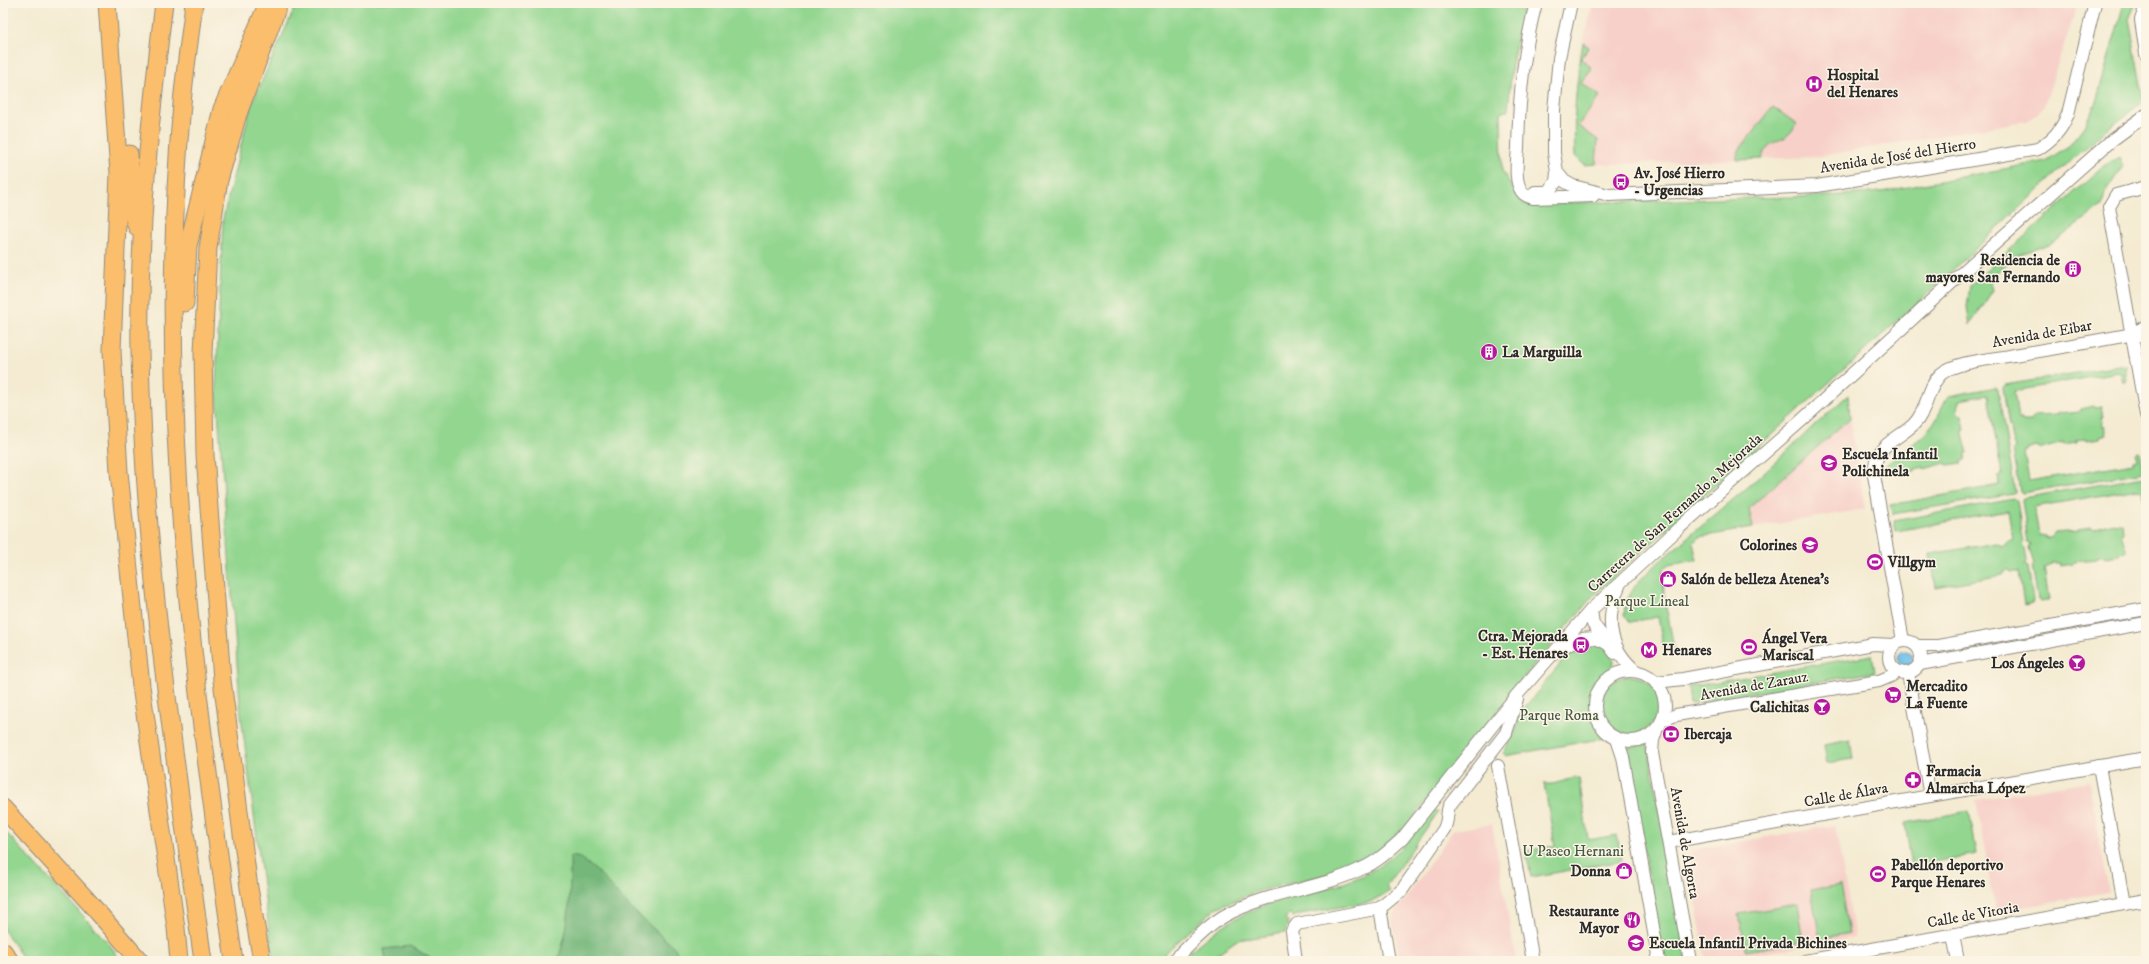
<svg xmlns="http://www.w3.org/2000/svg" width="2149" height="964" font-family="'IM FELL DW Pica',serif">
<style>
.built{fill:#f7d1c9}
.green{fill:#92d68f;stroke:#5e805d}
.forest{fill:#75b77a;stroke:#507152}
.water{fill:#70c1eb;stroke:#4e768b}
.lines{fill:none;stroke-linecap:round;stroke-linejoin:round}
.minor-casing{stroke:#908b7e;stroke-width:14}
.highway-casing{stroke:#908b7e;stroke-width:19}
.minor{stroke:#fff;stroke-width:12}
.highway{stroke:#fabe6d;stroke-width:17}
.labels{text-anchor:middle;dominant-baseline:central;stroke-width:3;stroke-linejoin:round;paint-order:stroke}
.poi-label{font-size:15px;font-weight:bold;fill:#2b2b2b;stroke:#fcf5e5;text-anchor:start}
.street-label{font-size:15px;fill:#2b2b2b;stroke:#fcf5e5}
.park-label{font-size:15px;fill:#455644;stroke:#fcf5e5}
</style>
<rect width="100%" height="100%" fill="#fcf5e5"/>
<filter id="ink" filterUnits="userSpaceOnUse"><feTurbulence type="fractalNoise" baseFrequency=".025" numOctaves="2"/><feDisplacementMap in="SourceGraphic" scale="8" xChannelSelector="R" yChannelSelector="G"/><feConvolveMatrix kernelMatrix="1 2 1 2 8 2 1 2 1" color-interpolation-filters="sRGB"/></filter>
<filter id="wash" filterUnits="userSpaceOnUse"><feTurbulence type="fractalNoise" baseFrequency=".012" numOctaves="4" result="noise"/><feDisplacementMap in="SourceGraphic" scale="16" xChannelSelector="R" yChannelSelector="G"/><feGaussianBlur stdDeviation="0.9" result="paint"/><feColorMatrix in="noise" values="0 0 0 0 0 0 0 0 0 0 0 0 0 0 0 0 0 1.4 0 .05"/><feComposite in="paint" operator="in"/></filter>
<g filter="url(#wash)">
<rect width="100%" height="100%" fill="#f4ebd2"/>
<g class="built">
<path d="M1593 3H2078L2044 106 2036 115 2026 121 1815 157 1584 165 1575 156 1574 106 1583 42Z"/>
<path d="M1850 418 1865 509 1753 528 1749 508Z"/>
<path d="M2089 781 2108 892 1996 912 1976 800Z"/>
<path d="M1492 824 1516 961H1400L1392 918 1451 833 1454 830Z"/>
<path d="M1835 825 1855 937 1719 961H1711L1705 956 1688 858 1693 850Z"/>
</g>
<g class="green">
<path d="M297 3H1524L1512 64 1508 111 1501 112 1502 171 1523 204 1829 196 1881 192 2046 161 2070 145 2084 126 2096 102 2124 3H2136L2129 19 2144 101 2111 126 2051 178 1924 297 1593 596 1525 676 1408 824 1373 855 1355 864 1337 872 1255 892 1216 908 1156 961H273L241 716 216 384 223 218 251 105Z"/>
<path d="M1583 43 1589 47 1581 59 1592 68 1581 83 1600 96 1578 126 1598 140 1596 164 1584 165 1575 156C1573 118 1576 81 1583 43Z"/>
<path d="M1773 107 1797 124C1794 127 1792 132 1789 134 1778 144 1766 140 1762 159L1736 160 1739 150Z"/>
<path d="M2119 157 2123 166 2105 193 2102 206 2052 244 2017 255 1990 278 1993 290 1970 325 1967 307 1970 285 2105 165Z"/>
<path d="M2125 365 2127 382H2124L2122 374 2118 372 2014 391 2018 419H2022V421H2031L2035 416 2058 415V413L2081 411V409L2094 406 2095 408 2102 407 2104 417H2102L2103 426H2105L2107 435 2100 437V439L2086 441 2085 439 2077 440V443L2063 445V443L2041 449 2035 446 2027 449V451L2024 452 2029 481 2133 463V461L2137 460 2135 452 2139 451 2143 472 2022 493 2020 491 2013 449 2015 447 2013 444 2010 430 2012 428 2009 426 2003 388 2005 385Z"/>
<path d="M1996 387 1998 390 2015 492 2014 494 1892 514 1890 505 2000 485 1999 476 2002 475 1988 395 1959 400V403L1958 404 1957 412 1962 416 1964 430H1962L1968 453H1966L1965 460 1961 461V463L1947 465 1946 463 1924 469V467L1915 469V471L1902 473 1896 470 1888 473V475L1884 474 1886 465 1923 436 1936 420 1948 396Z"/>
<path d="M1848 395 1850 418 1749 508 1753 528 1699 537 1693 543 1697 560 1668 565 1663 569 1664 594 1674 648 1664 650 1658 617 1630 622 1624 616 1625 603 1637 583 1661 560 1748 487Z"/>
<path d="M2144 477 2146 498 2143 499 2142 490 2138 489 2034 507 2039 535 2046 536 2047 538H2051L2055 533 2078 531V529L2091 527 2092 529 2114 523 2115 525 2122 523 2123 533 2121 534 2127 552 2120 553V555L2106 557 2105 555 2097 557V559L2074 561V563L2060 565V563H2051V565L2044 568 2049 600 2040 602 2038 600 2032 566 2034 564 2029 548 2031 545 2028 542 2022 500 2023 498Z"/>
<path d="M2014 499 2017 501 2024 543 2023 547 2025 548 2027 561 2025 565 2028 567 2033 601 2032 603 2024 605 2019 572H2011L2010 570H2006L2002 575 1936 587 1930 554 1997 543 2002 546 2006 545V543L2013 540 2008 511 1896 531 1894 521Z"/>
<path d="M1602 643C1606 648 1614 654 1614 661 1614 667 1608 672 1604 676 1587 696 1588 719 1605 738L1505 756 1503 754 1516 730 1520 713 1572 650 1579 644Z"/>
<path d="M1872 655 1875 672 1690 704 1688 687Z"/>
<circle cx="1630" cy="705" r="29"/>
<path d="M1850 740 1853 759 1827 763 1824 745Z"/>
<path d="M1647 743 1687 961H1663L1626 748Z"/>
<path d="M1574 778H1579L1588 840 1617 835 1622 861 1531 877 1526 851 1555 846 1544 784H1553Z"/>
<path d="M1433 810 1438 812 1386 886 1390 891 1370 902 1300 914 1293 917 1290 914 1285 918 1288 922 1285 933 1237 940 1207 961H1179C1201 941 1223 923 1251 911 1289 894 1334 892 1371 871 1398 857 1415 832 1433 810Z"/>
<path d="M1969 811 1977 854 1912 866 1905 823Z"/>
<path d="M3 829 110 945 121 961H25L3 929Z"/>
<path d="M1840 885 1849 933 1820 939 1811 890Z"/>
<path d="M1797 904 1803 941 1746 951 1739 914Z"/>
</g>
<g class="forest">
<path d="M570 856 581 858 600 874 629 907 675 948 680 961H557C571 927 570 892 570 856Z"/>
<path d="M411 946 435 961H386L384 949Z"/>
</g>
<circle class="water" cx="1905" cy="658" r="7"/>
</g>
<g filter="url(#ink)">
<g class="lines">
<g class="minor-casing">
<g id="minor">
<path d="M1536 3C1523 51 1519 98 1518 148 1517 161 1514 181 1522 192 1525 196 1529 197 1533 198L1593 196"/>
<path d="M1571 3 1559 58 1554 110V153L1557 172 1564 181 1573 186 1609 195 1817 186 2038 149C2053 139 2061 131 2068 114L2095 3"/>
<path d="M2146 5 2141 20 2146 54"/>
<path d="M2146 187 2116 195 2109 207 2146 415"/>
<path d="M1535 192H1548L1556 182 1557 172"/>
<path d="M2128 335 2146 327"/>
<path d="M1619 586C1605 618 1608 648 1636 671"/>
<path d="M1591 610 1593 624 1615 653"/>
<circle cx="1905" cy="657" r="16"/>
<path d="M1903 641 1874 475C1874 444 1895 442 1914 424 1928 410 1927 387 1941 374 1956 361 1995 359 2014 355 2052 349 2090 342 2128 335L2146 337"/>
<path d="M1917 646H1938L2146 609"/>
<path d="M1562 648C1575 639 1593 634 1606 643"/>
<path d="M1920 664 2146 623"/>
<circle cx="1630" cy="706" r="35"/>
<path d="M1908 673 1930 796"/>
<path d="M1656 682 1683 679 1873 644 1894 645"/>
<path d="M1663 720 1676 715 1879 681 1891 676 1897 672"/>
<path d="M1656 731 1653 740 1652 753 1690 961"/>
<path d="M1617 739 1623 757 1659 961"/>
<path d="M1498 766 1533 961"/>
<path d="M2099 766 2124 904"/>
<path d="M1669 842 2146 758"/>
<path d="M1953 935 1958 961"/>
<path d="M1173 961C1190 946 1206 926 1226 915 1268 892 1318 890 1361 869 1377 862 1390 850 1402 839L1516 696 1591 610 1679 528 1801 421 1973 263 2112 140 2146 115"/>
<path d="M1296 961 1292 931 1297 924 1380 908"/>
<path d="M1389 961 1380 908 1402 890 1444 829C1449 819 1446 815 1449 806L1506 733 1517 699"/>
<path d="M1805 961 2146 900"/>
</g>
</g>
<g class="highway-casing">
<g id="highway">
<path d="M107 3 119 173 112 351 119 472 141 686 176 928 179 961"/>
<path d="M164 3C150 118 138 234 140 350 143 555 175 759 203 961"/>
<path d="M194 3C190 37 185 70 182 104 171 225 171 349 178 471 187 635 211 798 234 961"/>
<path d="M129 154 133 215 137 227"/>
<path d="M185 303 188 246 222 109 268 3"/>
<path d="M3 808 88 901 140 961"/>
<path d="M3 951 10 961"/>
<path d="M262 961 249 888 222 680 205 455 203 353 208 248 219 180 238 114 279 3"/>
</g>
</g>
<use href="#minor" class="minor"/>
<use href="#highway" class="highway"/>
</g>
</g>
<defs>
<g id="hospital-disc" transform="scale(0.9)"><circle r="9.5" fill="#b5179e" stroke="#fcf5e5"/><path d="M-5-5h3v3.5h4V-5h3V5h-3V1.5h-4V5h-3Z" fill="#fff"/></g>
<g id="bus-disc" transform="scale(0.9)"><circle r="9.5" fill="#b5179e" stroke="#fcf5e5"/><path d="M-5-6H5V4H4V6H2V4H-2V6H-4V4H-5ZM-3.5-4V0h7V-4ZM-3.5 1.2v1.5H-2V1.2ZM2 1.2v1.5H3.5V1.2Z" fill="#fff"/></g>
<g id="building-disc" transform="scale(0.9)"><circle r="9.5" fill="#b5179e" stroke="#fcf5e5"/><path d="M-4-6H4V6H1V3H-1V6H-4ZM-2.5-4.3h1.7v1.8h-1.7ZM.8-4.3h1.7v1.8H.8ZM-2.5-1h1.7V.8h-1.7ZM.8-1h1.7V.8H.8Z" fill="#fff"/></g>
<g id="school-disc" transform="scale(0.9)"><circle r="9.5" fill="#b5179e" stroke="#fcf5e5"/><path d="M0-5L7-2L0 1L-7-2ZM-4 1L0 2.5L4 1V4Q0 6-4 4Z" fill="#fff"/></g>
<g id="stadium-disc" transform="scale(0.9)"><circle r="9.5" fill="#b5179e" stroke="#fcf5e5"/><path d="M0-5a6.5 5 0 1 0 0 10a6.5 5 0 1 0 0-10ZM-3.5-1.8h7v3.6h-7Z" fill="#fff"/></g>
<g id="shop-disc" transform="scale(0.9)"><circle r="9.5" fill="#b5179e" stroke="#fcf5e5"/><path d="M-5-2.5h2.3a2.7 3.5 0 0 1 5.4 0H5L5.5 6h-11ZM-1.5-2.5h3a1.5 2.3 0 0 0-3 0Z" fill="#fff"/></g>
<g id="metro-disc" transform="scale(0.9)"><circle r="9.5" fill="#b5179e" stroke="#fcf5e5"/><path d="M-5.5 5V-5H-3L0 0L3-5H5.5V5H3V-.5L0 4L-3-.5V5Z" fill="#fff"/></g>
<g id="bar-disc" transform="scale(0.9)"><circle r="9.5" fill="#b5179e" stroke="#fcf5e5"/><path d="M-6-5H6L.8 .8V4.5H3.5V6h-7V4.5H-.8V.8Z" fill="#fff"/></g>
<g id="supermarket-disc" transform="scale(0.9)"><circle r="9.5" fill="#b5179e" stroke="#fcf5e5"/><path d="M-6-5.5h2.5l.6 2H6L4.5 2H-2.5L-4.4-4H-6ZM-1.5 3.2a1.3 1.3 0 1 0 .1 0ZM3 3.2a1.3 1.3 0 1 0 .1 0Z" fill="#fff"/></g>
<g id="bank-disc" transform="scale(0.9)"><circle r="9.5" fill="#b5179e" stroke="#fcf5e5"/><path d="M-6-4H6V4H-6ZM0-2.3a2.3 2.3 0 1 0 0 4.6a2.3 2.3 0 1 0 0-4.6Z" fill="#fff"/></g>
<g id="pharmacy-disc" transform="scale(0.9)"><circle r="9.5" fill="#b5179e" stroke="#fcf5e5"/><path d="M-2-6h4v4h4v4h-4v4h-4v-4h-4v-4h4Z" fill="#fff"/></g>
<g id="restaurant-disc" transform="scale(0.9)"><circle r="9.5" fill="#b5179e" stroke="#fcf5e5"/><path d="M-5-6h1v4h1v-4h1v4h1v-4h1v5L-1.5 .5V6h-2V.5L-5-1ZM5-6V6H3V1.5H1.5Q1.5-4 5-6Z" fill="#fff"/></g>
</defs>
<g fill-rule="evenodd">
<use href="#hospital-disc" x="1814" y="84"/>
<use href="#bus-disc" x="1621" y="182"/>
<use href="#building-disc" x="2073" y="269"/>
<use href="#building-disc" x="1489" y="352"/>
<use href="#school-disc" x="1829" y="463"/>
<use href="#school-disc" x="1810" y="545"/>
<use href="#stadium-disc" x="1875" y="562"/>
<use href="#shop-disc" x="1668" y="579"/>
<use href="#bus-disc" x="1581" y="645"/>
<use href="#stadium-disc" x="1749" y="647"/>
<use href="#metro-disc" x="1649" y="650"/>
<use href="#bar-disc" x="2077" y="663"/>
<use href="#supermarket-disc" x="1893" y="695"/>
<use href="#bar-disc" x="1822" y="707"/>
<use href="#bank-disc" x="1671" y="734"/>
<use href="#pharmacy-disc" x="1913" y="780"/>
<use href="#shop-disc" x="1624" y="871"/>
<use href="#stadium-disc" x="1878" y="874"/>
<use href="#restaurant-disc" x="1632" y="920"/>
<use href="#school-disc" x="1636" y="943"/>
</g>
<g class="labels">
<g class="poi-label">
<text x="1827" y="75">Hospital<tspan x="1827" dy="17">del Henares</tspan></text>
<text x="1634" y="173">Av. José Hierro<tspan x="1634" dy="17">- Urgencias</tspan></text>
<text x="2060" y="260" text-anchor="end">Residencia de<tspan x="2060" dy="17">mayores San Fernando</tspan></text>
<text x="1502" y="352">La Marguilla</text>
<text x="1842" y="454">Escuela Infantil<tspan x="1842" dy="17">Polichinela</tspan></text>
<text x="1797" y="545" text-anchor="end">Colorines</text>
<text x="1888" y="562">Villgym</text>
<text x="1681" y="579">Salón de belleza Atenea's</text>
<text x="1568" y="636" text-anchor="end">Ctra. Mejorada<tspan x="1568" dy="17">- Est. Henares</tspan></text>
<text x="1762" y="638">Ángel Vera<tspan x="1762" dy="17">Mariscal</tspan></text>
<text x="1662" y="650">Henares</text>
<text x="2064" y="663" text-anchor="end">Los Ángeles</text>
<text x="1906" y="686">Mercadito<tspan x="1906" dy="17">La Fuente</tspan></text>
<text x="1809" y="707" text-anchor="end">Calichitas</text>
<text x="1684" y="734">Ibercaja</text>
<text x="1926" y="771">Farmacia<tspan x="1926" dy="17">Almarcha López</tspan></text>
<text x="1891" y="865">Pabellón deportivo<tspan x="1891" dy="17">Parque Henares</tspan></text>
<text x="1611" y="871" text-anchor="end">Donna</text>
<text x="1619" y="911" text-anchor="end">Restaurante<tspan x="1619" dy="17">Mayor</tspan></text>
<text x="1649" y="943">Escuela Infantil Privada Bichines</text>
</g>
<g class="street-label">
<text transform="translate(1898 156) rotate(-9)">Avenida de José del Hierro</text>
<text transform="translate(2042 334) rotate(-10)">Avenida de Eibar</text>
<text transform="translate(1675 513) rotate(-42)">Carretera de San Fernando a Mejorada</text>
<text transform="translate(1754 686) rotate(-10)">Avenida de Zarauz</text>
<text transform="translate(1846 795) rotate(-10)">Calle de Álava</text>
<text transform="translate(1685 843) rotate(80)">Avenida de Algorta</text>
<text transform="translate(1973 915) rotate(-10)">Calle de Vitoria</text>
</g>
<g class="park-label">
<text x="1647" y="601">Parque Lineal</text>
<text x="1559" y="715">Parque Roma</text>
<text x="1573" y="851">U Paseo Hernani</text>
</g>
</g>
<rect width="2149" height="964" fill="none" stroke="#fcf5e5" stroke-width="16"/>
</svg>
